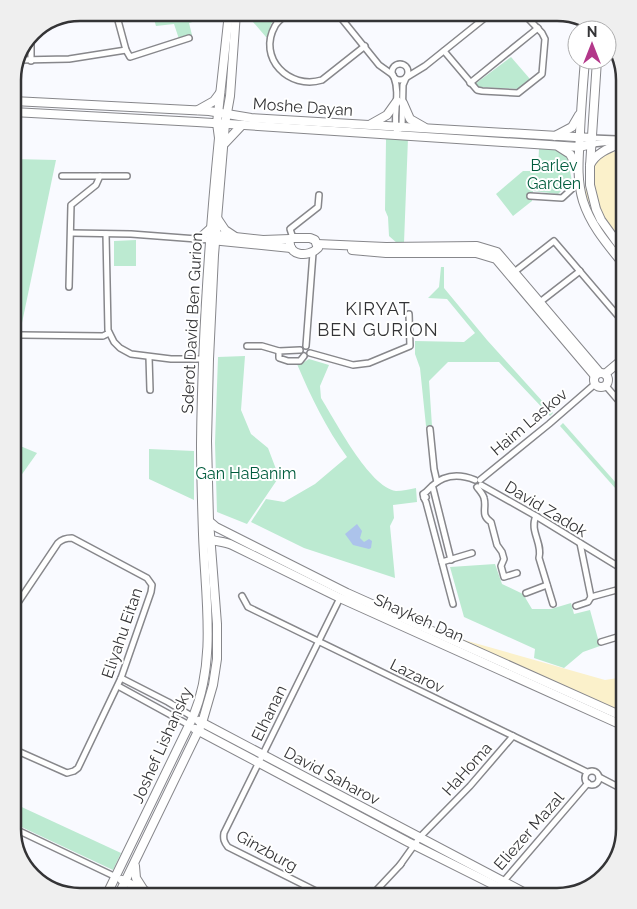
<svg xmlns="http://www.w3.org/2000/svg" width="637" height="909" font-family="Raleway,sans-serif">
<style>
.green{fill:#bcead1}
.sand{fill:#fbf1cb}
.water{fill:#acc3eb}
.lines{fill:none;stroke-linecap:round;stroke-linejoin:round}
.street-casing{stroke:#87878b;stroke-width:8}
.secondary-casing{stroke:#87878b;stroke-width:10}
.street{stroke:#fff;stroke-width:5}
.secondary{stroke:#fff;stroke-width:8}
.labels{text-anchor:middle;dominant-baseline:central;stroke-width:4;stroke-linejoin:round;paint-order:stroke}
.street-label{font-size:16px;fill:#343436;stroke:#fff}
.park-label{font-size:16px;fill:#015c3d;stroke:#fff}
.neighbourhood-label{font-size:18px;letter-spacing:1px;fill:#343436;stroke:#fff}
.rim{fill:none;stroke:#343436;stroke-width:2.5}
</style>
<rect width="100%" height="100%" fill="#f9faff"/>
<g class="green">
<path d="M152 13H227V16L217 15 189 23 192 35 179 39 174 24 156 26Z"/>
<path d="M243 13H281L271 24 268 37H266L247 15H243Z"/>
<path d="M511 57 530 79 519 89 479 87 475 84Z"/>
<path d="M384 136 408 138 404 243H397L389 236 388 217 385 210 386 140Z"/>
<path d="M539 148 558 150 567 156 572 181 558 194 533 191 532 201 513 216 496 194 523 171H538Z"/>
<path d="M13 159 56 160 13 366Z"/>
<path d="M136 240V266H114V241Z"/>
<path d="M441 267H444V288L487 340 553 413 550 416 499 362H448L429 381 432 426H426L420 368 415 354V341L464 342 475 333 447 299 428 298 439 287Z"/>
<path d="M245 356 241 410 251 434 268 448 279 477 247 524 217 512 215 443 218 357Z"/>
<path d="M309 359 329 365 320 386 321 398C335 420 369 487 396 491 402 491 410 489 416 488L417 502 393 505 394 518 390 526 395 578 304 548 251 522 266 499 284 502 315 484 347 457C326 428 311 397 297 364H301Z"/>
<path d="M563 423 624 492V498L560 426Z"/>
<path d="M13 443 37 453 13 487Z"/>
<path d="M149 449 194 451V500L149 479Z"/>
<path d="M495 564 502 584 523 594 532 609H551L571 603 574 614 590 610 600 646 583 652 564 668 534 658 535 649 464 617 450 567Z"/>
<path d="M13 803 121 853 113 870 13 823Z"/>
</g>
<g class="sand">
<path d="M614 152 624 154V254L604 230 585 195 588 165 607 153Z"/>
<path d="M457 638 605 680 624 677V712Z"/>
</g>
<path class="water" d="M357 524 362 531 360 538 364 542 369 539 372 541 371 548 369 549 353 545 345 534Z"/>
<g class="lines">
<g class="street-casing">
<g id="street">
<path d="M116 13 126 50 130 57 189 38"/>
<path d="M289 13C284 17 278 20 275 26 257 58 289 90 322 80L365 46"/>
<path d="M337 13 379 65 393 75"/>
<path d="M444 51 477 90 482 91 518 93 542 74 545 39 542 33 523 13"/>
<path d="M20 60 69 59 126 50"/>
<path d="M31 61V38"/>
<circle cx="400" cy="72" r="8"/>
<path d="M394 77C401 96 392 115 397 134"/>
<path d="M407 77 425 66 491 13"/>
<path d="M470 83 538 28"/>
<path d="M400 129 402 127 403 85 406 78"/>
<path d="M592 138 617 139"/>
<path d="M592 144 621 141"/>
<path d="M62 176H100"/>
<path d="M530 196 562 198 574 187 579 184"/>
<path d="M71 233 131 234 210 240"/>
<path d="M106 234 108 330 114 342 120 348 131 354 171 359H204"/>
<path d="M293 238 290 229 318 207 319 195"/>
<path d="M513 273 554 241 624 323"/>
<path d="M69 287 71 205 96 185 100 176H127"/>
<path d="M540 302 580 271"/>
<path d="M22 335 103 336 109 333"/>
<path d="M247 346H262L279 351"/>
<path d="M306 346 313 253"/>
<path d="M300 350 279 351V358L288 361H300L304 356"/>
<path d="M310 353 353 365 369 363 410 346 409 314"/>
<path d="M149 357 150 390"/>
<path d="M606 386 624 407"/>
<path d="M430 429 434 469 437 482"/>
<path d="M480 480 549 424 595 384"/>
<path d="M481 485 536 516 624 570"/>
<path d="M477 487C479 490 483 494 484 498 487 508 480 515 491 522L497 545 502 552 504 559 501 566 504 577 517 573"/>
<path d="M433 488 451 560"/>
<path d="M426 497 424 498 423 494C427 492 429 489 432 486 445 474 460 474 475 480"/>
<path d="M424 498 426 502 453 604"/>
<path d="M536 516C529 531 543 543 539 558L553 604"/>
<path d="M442 562 472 553"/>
<path d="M526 593 547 585"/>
<path d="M242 596 248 607 587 772"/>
<path d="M591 597 624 588"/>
<path d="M576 606 588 602 591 597 580 543"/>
<path d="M601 642 624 635"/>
<path d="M121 678 168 702 193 717"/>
<path d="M118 686 189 725"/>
<path d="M13 749 67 773 74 771 78 768 121 678 151 592 152 585 147 578 72 538C66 538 62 539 58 543L13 610"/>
<circle cx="592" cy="778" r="7"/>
<path d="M599 777 624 790"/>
<path d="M13 828 116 877"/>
<path d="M400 865 420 837 470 786 513 736"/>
<path d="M326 896 228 847C224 842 223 839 224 833L340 598"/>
<path d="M371 896 401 864"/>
<path d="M491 896 588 783"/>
</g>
</g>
<g class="secondary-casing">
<g id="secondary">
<path d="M587 30 588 21"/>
<path d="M585 60C583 84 581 108 580 133 579 156 576 178 583 201 591 226 608 245 624 265"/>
<path d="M597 60 590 166V185L596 209 601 220 624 252"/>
<path d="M13 101 209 111 251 118 592 138"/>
<path d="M403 103 410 119 424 127"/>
<path d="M198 110 214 101 220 93"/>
<path d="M13 112 197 122 579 147 592 144"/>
<path d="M371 124 387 115 397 101"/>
<path d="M555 136 572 127 579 115"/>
<path d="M225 143 242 125"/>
<path d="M559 147 570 154 577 167"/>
<path d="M590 165C596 152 612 147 624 142"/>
<path d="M217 218 225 230 234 236"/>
<path d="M200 238 210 229"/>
<path d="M213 238 217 235 263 240 290 239"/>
<path d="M293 238H310L315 240 318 248C308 258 287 256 290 239Z"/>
<path d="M211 240 291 248"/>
<path d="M317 244 386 247 477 246 497 252 600 373"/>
<path d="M352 250 386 253H476L496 259 595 376"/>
<circle cx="601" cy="380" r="7"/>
<path d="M605 374 624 358"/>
<path d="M209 521 216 527 347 593 624 717"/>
<path d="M207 538C214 542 224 541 232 545L340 598 624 726"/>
<path d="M199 721 531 896"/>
<path d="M195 729 408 842 516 896"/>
<path d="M135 866 136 878 143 889"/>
<path d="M122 880 156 896"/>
<path d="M106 896 193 717C217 660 205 595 203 534 202 504 201 474 201 444 202 342 209 240 219 138L217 123 229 13"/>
<path d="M118 896 202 723 213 685 217 659V624L209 521 207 441 209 359 214 255 225 124 230 96 236 13"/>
</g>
</g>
<use href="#street" class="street"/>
<use href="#secondary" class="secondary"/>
</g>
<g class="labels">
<g class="street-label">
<text transform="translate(303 107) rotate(4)">Moshe Dayan</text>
<text transform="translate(192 323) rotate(-87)">Sderot David Ben Gurion</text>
<text transform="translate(529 422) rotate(-40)">Haim Laskov</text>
<text transform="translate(546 509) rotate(31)">David Zadok</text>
<text transform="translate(419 618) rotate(24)">Shaykeh Dan</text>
<text transform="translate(122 633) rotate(-71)">Eliyahu Eitan</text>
<text transform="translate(417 676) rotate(26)">Lazarov</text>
<text transform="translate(269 713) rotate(-64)">Elhanan</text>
<text transform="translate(162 745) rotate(-66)">Joshef Lishansky</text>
<text transform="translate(467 769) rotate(-48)">HaHoma</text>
<text transform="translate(332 776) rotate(28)">David Saharov</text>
<text transform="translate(529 831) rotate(-49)">Eliezer Mazal</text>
<text transform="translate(267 851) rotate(29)">Ginzburg</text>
</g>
<g class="park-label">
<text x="554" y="165">Barlev<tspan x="554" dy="18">Garden</tspan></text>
<text x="246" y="473">Gan HaBanim</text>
</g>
<g class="neighbourhood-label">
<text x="378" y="308">KIRYAT<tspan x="378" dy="21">BEN GURION</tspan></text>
</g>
</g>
<path d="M0 0H637V909H0ZM80 21H557A59 59 0 0 1 616 80V829A59 59 0 0 1 557 888H80A59 59 0 0 1 21 829V80A59 59 0 0 1 80 21Z" fill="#efefef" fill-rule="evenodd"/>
<path class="rim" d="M80 21H557A59 59 0 0 1 616 80V829A59 59 0 0 1 557 888H80A59 59 0 0 1 21 829V80A59 59 0 0 1 80 21Z"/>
<g transform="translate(592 45)"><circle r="24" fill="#ffffff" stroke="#aeaeaf"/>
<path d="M0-4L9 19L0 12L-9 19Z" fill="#b3388a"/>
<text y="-8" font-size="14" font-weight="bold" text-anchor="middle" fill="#343436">N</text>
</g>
</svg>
